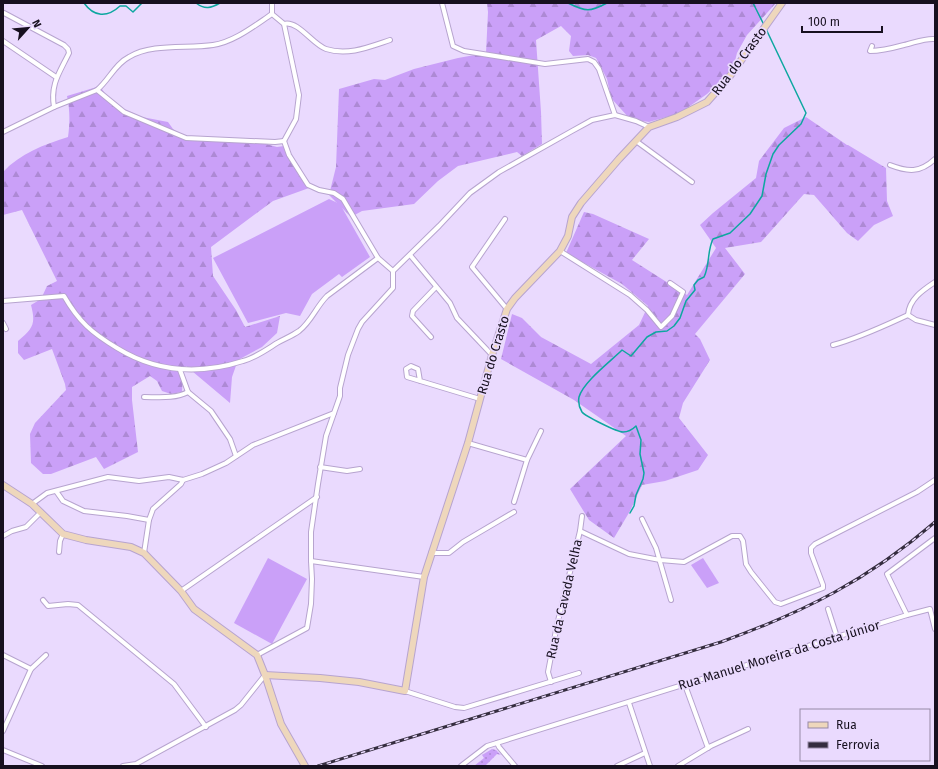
<svg xmlns="http://www.w3.org/2000/svg" width="938" height="769" font-family="'Fira Sans',sans-serif">
<style>
.grass{fill:url(#grass-dots)}
.forest{fill:url(#forest-firs)}
.pitch{fill:#caa0f8}
.lines{fill:none;stroke-linecap:round;stroke-linejoin:round}
.stream{stroke:#0da7a0;stroke-width:1.5}
.street-casing{stroke:#b7a4cf;stroke-width:6}
.secondary-casing{stroke:#b7a4cf;stroke-width:8}
.street{stroke:#fff;stroke-width:4}
.secondary{stroke:#eed7bc;stroke-width:6}
.rail-casing{stroke:#352d3f;stroke-width:3}
.rail{stroke:#eadafe;stroke-width:1.5;stroke-dasharray:4.5;stroke-linecap:butt}
.labels{text-anchor:middle;dominant-baseline:central;stroke-width:3.5;stroke-linejoin:round;paint-order:stroke}
.street-label{font-size:13px;fill:#17101f;stroke:#eadafe}
</style>
<defs>
<pattern id="grass-dots" width="8" height="8" patternUnits="userSpaceOnUse"><rect width="8" height="8" fill="#caa0f8"/><path d="M2 2h.1M6 6h.1" fill="none" stroke="#ad89d4" stroke-width="1.8" stroke-linecap="round"/></pattern>
<pattern id="forest-firs" width="22" height="20" patternUnits="userSpaceOnUse"><rect width="22" height="20" fill="#caa0f8"/><path d="M5 1l3.5 6h-7zM16 11l3.5 6h-7z" fill="#ad89d4"/></pattern>
</defs>
<rect width="100%" height="100%" fill="#eadafe"/>
<path class="grass" d="M492 749 496 750 501 755 497 754 485 766H474L484 758 482 755Z"/>
<g class="forest">
<path d="M487 3H776L747 35 737 53 733 69 707 94 680 113 649 122 630 119 611 98 607 79 596 58 588 55 573 56 569 51 571 36 561 26 536 40 541 112 542 144 522 156 517 152 458 166 438 181 414 204 362 211 351 217 329 195 336 167 339 89 374 79 385 80 414 69 458 58 486 53 488 12Z"/>
<path d="M100 86 111 103 142 117 168 122 173 129 180 134 191 137 236 141 266 144 277 147 284 146C294 153 292 159 296 169 299 176 303 182 309 188L273 201 211 247 213 276 236 310 245 327 280 316 277 333 262 347 238 360 232 377 230 403 186 366 183 375 182 392 171 394 162 391 157 381 150 376 132 387V400L138 452 104 469 96 457 51 474H43L31 463 30 434 35 423 66 390 65 384 52 349 24 360 18 353V341C33 328 36 324 31 305L41 299 47 286 57 281 22 210 3 215V172C21 153 43 145 68 137 70 122 70 110 67 96Z"/>
<path d="M806 117 847 145H848L886 168 887 201 893 216 874 225 858 241 847 233 814 195 804 194 761 242 725 248 745 274 695 334 700 339 710 360 683 403 679 418 708 455 698 470 665 481 642 485 630 511 614 538 589 520 570 489 626 436 574 400 501 359 512 314 522 318 541 337 591 364 639 325 648 306 622 284 566 253 584 212 593 214 649 239 632 260 687 295 716 248 700 225 713 213 756 178 759 161 784 128Z"/>
</g>
<g class="pitch">
<path d="M329 199 340 204 370 257 342 277 339 274 312 294 300 316 286 313 248 323 213 258Z"/>
<path d="M268 558 307 579 272 644 234 623Z"/>
<path d="M703 558 719 583 707 588 691 565Z"/>
</g>
<g class="lines">
<g class="stream">
<path d="M84 3C94 17 107 18 120 6H126L133 12 142 3"/>
<path d="M196 3C205 10 211 8 220 3"/>
<path d="M568 3C586 12 590 12 607 3"/>
<path d="M753 3 764 25"/>
<path d="M630 513 634 506 636 495 643 479 644 473 640 454 641 440 636 426C633 429 628 432 623 432 617 432 585 416 582 412 579 407 578 402 579 397 583 382 611 361 622 350L631 356 647 337 656 332 667 331 674 326 680 318 686 301 695 290 694 285 698 280 704 277C710 265 707 251 713 239L730 233 750 214 762 196 766 174 773 154 779 145 801 124 806 113 766 29"/>
</g>
<g class="street-casing">
<g id="street">
<path d="M272 3V14L284 24 299 95 296 119 284 141"/>
<path d="M442 3 453 46 464 51 545 64 588 59 594 62 599 69 615 115"/>
<path d="M4 13 64 45 68 49 69 53C60 72 50 84 54 107"/>
<path d="M284 24C298 20 313 45 326 49 348 56 369 47 390 40"/>
<path d="M3 41 56 77"/>
<path d="M872 46 870 51C882 51 893 48 904 45 914 43 924 38 935 39"/>
<path d="M97 90 124 112 186 138 275 142 284 141"/>
<path d="M3 132 54 107 97 90C109 80 115 64 129 57 152 43 187 49 213 45 234 42 254 26 272 14"/>
<path d="M284 141 289 155 308 185 319 190 334 193 343 199 378 258 393 271"/>
<path d="M636 141 692 182"/>
<path d="M890 165C908 172 920 173 935 159"/>
<path d="M505 219 472 267 507 309"/>
<path d="M560 251 630 295 647 310 661 327 672 316 683 292 670 283"/>
<path d="M410 255 450 303 457 318 492 355"/>
<path d="M393 271 439 226 470 193 499 172 572 131 592 120 615 115 636 121 649 127"/>
<path d="M3 301 64 296C79 322 92 333 117 348 156 372 199 375 243 361 255 358 266 350 277 343 284 339 292 336 299 331 311 322 316 307 327 296L378 258"/>
<path d="M908 315C909 299 923 290 935 282"/>
<path d="M908 315 916 320 935 325"/>
<path d="M3 323 6 329"/>
<path d="M431 337 412 316 413 311 436 287"/>
<path d="M833 345C859 338 884 326 908 315"/>
<path d="M180 370 188 392"/>
<path d="M420 381 418 369 411 366 406 369 407 377 480 399"/>
<path d="M188 392 211 411 230 439 236 456"/>
<path d="M144 397C158 397 175 399 188 392"/>
<path d="M468 443 527 460"/>
<path d="M320 467 347 471 360 469"/>
<path d="M56 491 63 501 84 511 127 516 149 520"/>
<path d="M514 502 527 460 541 431"/>
<path d="M32 504 47 493 108 477 139 481 169 477 183 480 202 474 226 463 253 445 334 413"/>
<path d="M642 519 656 548 671 600"/>
<path d="M580 531 629 554 660 560 684 562 732 536H740L743 541 746 564 751 572 775 602 781 604 823 588V585L811 553V548L815 544 917 492 935 480"/>
<path d="M3 536 12 531 26 527 40 513"/>
<path d="M59 552 60 541 63 534"/>
<path d="M144 553 149 520 153 509 181 484 183 480"/>
<path d="M431 553H449L463 542 514 512"/>
<path d="M311 561 424 577"/>
<path d="M181 591 317 497"/>
<path d="M43 600 48 606 68 604 78 605 174 684 206 727"/>
<path d="M828 609 837 637"/>
<path d="M907 615 887 574 935 538"/>
<path d="M3 655 31 669"/>
<path d="M257 655 307 628 311 604 312 579 311 561V532L318 484 326 436 340 396V388L348 355 358 329 362 322 393 288V271"/>
<path d="M551 682 548 672 557 625 580 531 582 516"/>
<path d="M685 685 708 748"/>
<path d="M405 691 455 707 464 708 579 673"/>
<path d="M629 703 650 766"/>
<path d="M3 731 31 669 46 655"/>
<path d="M497 743 499 747 515 766"/>
<path d="M3 750 42 766"/>
<path d="M123 766 136 764 235 710 241 705 265 675"/>
<path d="M461 766 487 746 907 615 930 609 935 629"/>
<path d="M617 766 645 753"/>
<path d="M678 766 711 746 748 729"/>
</g>
</g>
<g class="secondary-casing">
<g id="secondary">
<path d="M3 485 32 504 63 534 86 540 131 547 144 553 181 591 194 609 257 655 265 675 281 724 305 766"/>
<path d="M265 675 320 678 359 682 405 691 424 577 468 443 492 355 507 309 515 298 560 251 568 236 572 217 581 203 619 159 649 127 677 117 707 102 730 76 782 3"/>
</g>
</g>
<use href="#street" class="street"/>
<use href="#secondary" class="secondary"/>
<g class="rail-casing">
<path id="rail" d="M318 766 721 642C804 612 868 580 935 522"/>
</g>
<use href="#rail" class="rail"/>
</g>
<g class="labels">
<g class="street-label">
<text transform="translate(739 61) rotate(-53)">Rua do Crasto</text>
<text transform="translate(493 355) rotate(-73)">Rua do Crasto</text>
<text transform="translate(564 599) rotate(-77)">Rua da Cavada Velha</text>
<text transform="translate(779 655) rotate(-17)">Rua Manuel Moreira da Costa Júnior</text>
</g>
</g>
<rect width="938" height="769" fill="none" stroke="#17101f" stroke-width="8"/>
<rect x="800" y="709" width="130" height="52" fill="#eadafe" stroke="#9689a5"/>
<rect x="808" y="722" width="20" height="6" fill="#eed7bc" stroke="#9689a5"/>
<text x="836" y="729" font-size="12" fill="#17101f">Rua</text>
<rect x="808" y="742" width="20" height="6" fill="#352d3f" stroke="#9689a5"/>
<text x="836" y="749" font-size="12" fill="#17101f">Ferrovia</text>
<g transform="translate(28 28) rotate(63)" stroke="#eadafe" stroke-width="3" paint-order="stroke">
<path d="M0-3L7 15L0 10L-7 15Z" fill="#17101f"/>
<text y="-6" font-size="11" font-weight="bold" text-anchor="middle" fill="#17101f">N</text>
</g>
<path d="M802 26v6h80v-6" fill="none" stroke="#17101f" stroke-width="2"/>
<text x="808" y="26" font-size="12" fill="#17101f" stroke="#eadafe" stroke-width="3" paint-order="stroke">100 m</text>
</svg>
